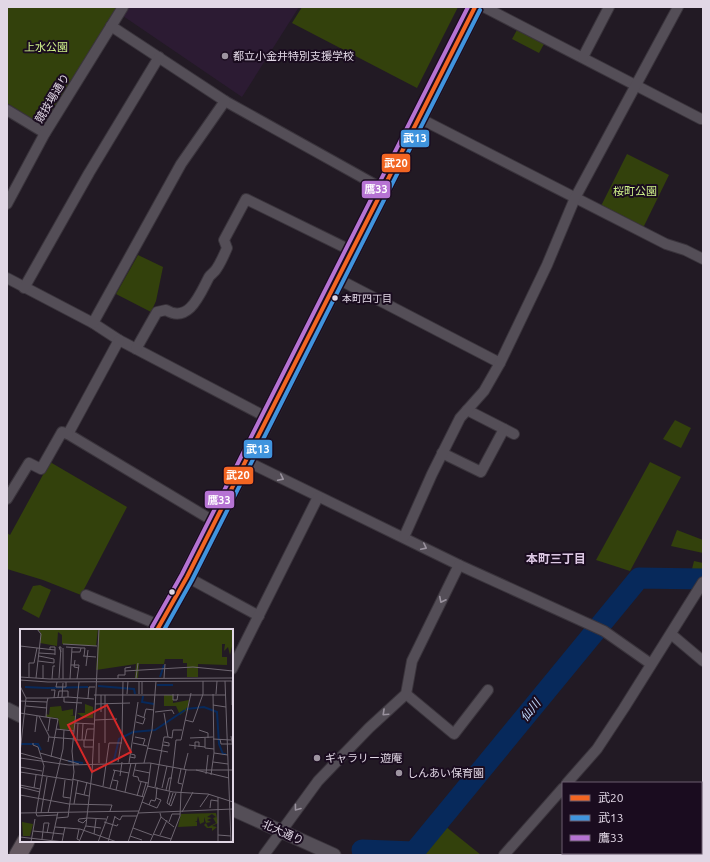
<svg xmlns="http://www.w3.org/2000/svg" width="710" height="862" font-family="Ubuntu,'Noto Sans JP',sans-serif">
<style>
.built{fill:#2c1b33}
.green{fill:#33410c}
.lines{fill:none;stroke-linecap:round;stroke-linejoin:round}
.river{stroke:#07295b;stroke-width:21}
.minor-casing{stroke:#3a343c;stroke-width:12}
.tertiary-casing{stroke:#3a343c;stroke-width:15}
.primary-casing{stroke:#3a343c;stroke-width:19}
.minor{stroke:#544e57;stroke-width:10}
.tertiary{stroke:#544e57;stroke-width:13}
.primary{stroke:#655961;stroke-width:17}
.bus-1-casing{stroke:#1a0c1f;stroke-width:7}
.bus-2-casing{stroke:#1a0c1f;stroke-width:7}
.bus-3-casing{stroke:#1a0c1f;stroke-width:7}
.bus-1{stroke:#f26522;stroke-width:4}
.bus-2{stroke:#4094de;stroke-width:4}
.bus-3{stroke:#b673d3;stroke-width:4}
.oneway{stroke:#9a929e}
.poi-dot{fill:#9e95a1;stroke:#1a0c1f;stroke-width:1.5}
.bus-dot{fill:#e1d7e5;stroke:#1a0c1f;stroke-width:1.5}
.labels{text-anchor:middle;dominant-baseline:central;stroke-width:4;stroke-linejoin:round;paint-order:stroke}
.bus-label{font-size:10px;fill:#e1d7e5;stroke:#1a0c1f;text-anchor:start}
.park-label{font-size:11px;fill:#cff189;stroke:#1a0c1f}
.poi-label{font-size:11px;fill:#e1d7e5;stroke:#1a0c1f;text-anchor:start}
.street-label{font-size:11px;fill:#e1d7e5;stroke:#1a0c1f}
.neighbourhood-label{font-size:12px;font-weight:bold;fill:#dcc7e3;stroke:#1a0c1f}
.water-label{font-size:12px;font-style:italic;fill:#bcd3f6;stroke:#1a0c1f}
.inset-river{fill:none;stroke:#07295b;stroke-width:2}
.inset-road{fill:none;stroke:#6e6671;stroke-width:1}
.view{fill:#d62828;fill-opacity:0.15;stroke:#d62828;stroke-width:2}
.inset-edge{fill:none;stroke:#e1d7e5;stroke-width:2}
.line-badge{stroke:#1a0c1f;stroke-width:1.5}
.badge-label{font-size:11px;text-anchor:middle;font-weight:bold;fill:#fff}
</style>
<rect width="100%" height="100%" fill="#221a24"/>
<path class="built" d="M129 7H299L242 97 123 16Z"/>
<g class="green">
<path d="M7 7H117L44 126 7 103Z"/>
<path d="M302 7H458L417 88 292 23Z"/>
<path d="M517 30 544 44 539 53 512 39Z"/>
<path d="M627 154 669 175 643 228 601 206Z"/>
<path d="M138 255 163 267 156 301 151 312 116 294Z"/>
<path d="M675 420 691 428 681 448 663 439Z"/>
<path d="M50 462 127 507 81 595 43 580 7 569V533L10 535Z"/>
<path d="M650 462 681 477 630 571 596 560Z"/>
<path d="M677 530 703 540V553L671 546Z"/>
<path d="M694 561 703 563 702 574 691 573Z"/>
<path d="M40 585 51 590 39 618 22 609 33 586Z"/>
<path d="M445 826 481 855H419Z"/>
</g>
<g class="lines">
<path class="river" d="M362 850 414 852 639 578 703 579"/>
<g class="minor-casing">
<g id="minor">
<path d="M484 7 701 119"/>
<path d="M111 26 225 101 383 189"/>
<path d="M583 57 609 7"/>
<path d="M7 110 45 133"/>
<path d="M419 118 666 244 685 250 703 259"/>
<path d="M7 204 45 133 123 7"/>
<path d="M7 278 93 323 119 340 268 418"/>
<path d="M338 279 500 363"/>
<path d="M24 288 89 173 159 57"/>
<path d="M93 323 181 164 225 101"/>
<path d="M119 340 68 434 215 522"/>
<path d="M136 349 157 312 166 310C189 324 200 294 209 277 211 274 215 272 217 268 221 262 224 255 227 248L224 240 246 199 352 251"/>
<path d="M467 410 514 434"/>
<path d="M442 453 481 472 504 429"/>
<path d="M246 461 459 565 604 631 651 664"/>
<path d="M7 499 29 463 41 469 62 432 68 434"/>
<path d="M404 537 432 474 460 418 484 391 500 363 547 265 575 198 678 7"/>
<path d="M187 577 259 616"/>
<path d="M86 595 159 625"/>
<path d="M671 634 703 661"/>
<path d="M232 669 318 497"/>
<path d="M406 694 454 734 488 690"/>
<path d="M567 783 597 749 624 708 703 582"/>
<path d="M264 855 318 781 369 728 406 694 412 661 459 565"/>
<path d="M504 855 563 788"/>
</g>
</g>
<g class="tertiary-casing">
<g id="tertiary">
<path d="M7 709 21 716"/>
<path d="M232 809 334 855"/>
</g>
</g>
<g class="primary-casing">
<g id="primary">
<path d="M157 630 187 577 475 7"/>
<path d="M18 855 26 841"/>
</g>
</g>
<use href="#minor" class="minor"/>
<use href="#tertiary" class="tertiary"/>
<use href="#primary" class="primary"/>
<g class="bus-1-casing">
<path id="bus-1" d="M157 630 187 577 475 7"/>
</g>
<g class="bus-2-casing">
<path id="bus-2" d="M164 630 192 580 480 10"/>
</g>
<g class="bus-3-casing">
<path id="bus-3" d="M152 627 182 574 468 7"/>
</g>
<use href="#bus-1" class="bus-1"/>
<use href="#bus-2" class="bus-2"/>
<use href="#bus-3" class="bus-3"/>
</g>
<defs><path id="oneway-chevron" d="M-2-3.5L2.5 0L-2 3.5" fill="none" stroke-width="1.6" stroke-linecap="round" stroke-linejoin="round"/></defs>
<g class="oneway">
<use href="#oneway-chevron" transform="translate(281 478) rotate(26)"/>
<use href="#oneway-chevron" transform="translate(424 547) rotate(27)"/>
<use href="#oneway-chevron" transform="translate(442 600) rotate(117)"/>
<use href="#oneway-chevron" transform="translate(385 713) rotate(137)"/>
<use href="#oneway-chevron" transform="translate(297 808) rotate(127)"/>
</g>
<g class="poi-dot">
<circle cx="225" cy="56" r="4"/>
<circle cx="317" cy="758" r="4"/>
<circle cx="399" cy="773" r="4"/>
</g>
<g class="bus-dot">
<circle cx="335" cy="298" r="3.5"/>
<circle cx="172" cy="592" r="3.5"/>
</g>
<g class="labels">
<g class="bus-label">
<text x="342" y="298">本町四丁目</text>
</g>
<g class="park-label">
<text x="46" y="47">上水公園</text>
<text x="635" y="191">桜町公園</text>
</g>
<g class="poi-label">
<text x="233" y="56">都立小金井特別支援学校</text>
<text x="325" y="758">ギャラリー遊庵</text>
<text x="407" y="773">しんあい保育園</text>
</g>
<g class="street-label">
<text transform="translate(52 98) rotate(-59)">競技場通り</text>
<text transform="translate(283 832) rotate(24)">北大通り</text>
</g>
<g class="neighbourhood-label">
<text x="556" y="558">本町三丁目</text>
</g>
<g class="water-label">
<text transform="translate(530 710) rotate(-51)">仙川</text>
</g>
</g>
<g transform="translate(20 629)">
<rect width="213" height="213" fill="#221a24"/>
<path d="M17 0H78L76 17 42 15V6L38 3 37 17 20 14 21 4ZM79 0H213V13L210 26 208 18 204 22 205 15H202V28H207V36L178 35V48H167V34H163V30H145L144 35H119L118 49H115L116 35 76 41ZM144 66H153V74L169 71 167 81 160 86 156 77H144ZM65 75 73 78V89H64L57 84H65ZM41 77 42 82 53 80V86H50L55 87 54 101 40 100 38 89 26 88V85L29 86 30 78ZM196 184 198 194 192 197 197 198 192 202V199H187L184 196 186 194 188 198 196 194 193 189 196 188 192 185 187 188 192 189 187 191 191 193 186 194 184 188V193L180 195 178 187 177 192H175L177 193V197L158 198 161 185ZM2 193 13 195 10 207H3Z" fill="#33410c"/>
<path class="inset-river" d="M140 48 144 36M137 56H153M78 57 114 60 115 65M5 58 27 59M27 59 68 58M123 67 122 73 134 75M166 80 184 78 197 83 199 115 203 125H206M0 115H18L21 121M48 132 63 134M91 132 94 131 99 110 113 103 135 101 165 81"/>
<path class="inset-road" d="M43 15 77 17M0 17 35 21M46 18 61 19 60 23H52M61 19H65L64 27M30 21V18H35V26M19 24 35 25M63 27 76 28M55 31 54 38 59 39M18 32 34 34V30L19 27M23 36V49M51 36H59L57 50M66 37 68 21M105 42 173 38 213 42M0 48 30 50 213 49M9 48V34H14L17 19M16 49 21 5 17 0M39 49 41 18H39L41 23M98 49V46H105V39L111 38M116 49 118 34M144 49 145 35M32 50 33 37H35M43 50V19M50 50 52 19M0 51 28 53 213 52M205 52 211 213M212 52V76M37 53 36 58H46V53M0 57 6 69M31 61H35L34 69M107 65 108 52M119 65V52M122 65V52M153 65V71H157L158 65M196 65 197 52M74 66H206M38 68 39 62H48V68M42 68 43 54M44 68V73L62 74M68 69 69 58H75M0 72 27 73 28 69 48 68 74 70M75 75 110 74M193 76 206 78M6 77 27 79M81 83V66M135 83 152 81 154 85M0 84 38 90 31 128M144 84 148 108 152 109 153 101H162M19 87 29 107 28 113M26 88 27 73M124 88 126 80 134 81M75 91 97 90M165 91 173 93 183 65V52M116 93 123 95 125 89 117 86M55 94 74 95M36 100 54 102M179 101 188 104V109M28 102 30 89M15 103 17 87M211 107 213 119M29 108 54 110M115 108 125 110 123 116M170 109 193 108M185 109V119L194 120M193 110 211 111M200 110 201 115H212M54 111H74M57 111 58 94M62 111 63 95M64 111V118H73M65 111 67 100H74M13 114V116L18 118 24 137 16 184M85 114V66M89 114H102M113 114 127 117M143 116 149 117V114L144 113M169 116 185 118M127 119 148 123M175 120V113H179V118M20 124 59 135M194 124 208 126M110 128 115 129V126L111 125M0 129 49 136 130 134 168 141H213M22 130 0 124 6 69H28M98 133 102 108 103 52M193 133 208 135M79 134V114M109 134 118 73M116 134 113 147 118 148 119 152 128 154M124 134 132 101 136 52M0 138 22 142M153 138 156 111H161L171 64M161 140 158 154 162 155M164 140 168 124M93 141 109 144M115 141 130 144M176 141 209 149M0 143 52 151M186 145 188 126M191 146 194 124 193 65M100 147 102 133M52 150 124 168M45 151 43 168 50 169M93 151 98 152 96 161M0 156 20 160M83 157 89 114M127 157 153 163 188 165 213 173M0 158 20 163M135 158 144 108H148M14 159 16 146M90 159 95 141M142 159 147 137M146 161 149 149H152M149 162 153 138M105 163 111 134M150 163 147 174 151 177 156 164M56 164 69 167M0 166 49 175 92 176 90 182M64 166 67 153M117 167 121 153M122 168 126 154M198 168V213M122 173 137 179 141 171 136 169 137 158M54 175 58 151M129 176 131 171 135 172 136 169M149 176 153 164M180 178 189 165M190 179 191 171 198 172M162 183 173 163M0 184 119 182M16 184 17 187 37 186M21 184 27 148M28 184 43 120 44 101M118 184 213 180M95 188 100 191 102 187H117M141 188 154 198M37 189 48 188 54 143 52 122 59 53M67 190 63 194 58 192 59 190 68 189 86 190M84 193 97 197 98 195M149 193 152 185H160M66 197 81 199M35 198 60 200 97 213M113 199 132 206M13 202 43 205M74 205 76 190M133 205 151 210M140 206 147 191M198 206 211 207M110 207 122 211M0 208 44 213M22 210 24 194H29L27 204M32 211 38 183M59 211 57 210 59 200M11 213 15 190M42 213 45 198M59 213 66 196 72 144 79 0M78 213 88 187M88 213 95 187M108 213 128 156 131 134M130 213 141 188 140 184M150 213 160 187 161 163 166 141"/>
<path class="view" d="M87 76 111 123 72 143 48 96Z"/>
<rect width="213" height="213" class="inset-edge"/>
</g>
<g class="line-badge">
<rect x="400" y="129" width="30" height="19" rx="4" fill="#4094de"/>
<rect x="381" y="153" width="30" height="20" rx="4" fill="#f26522"/>
<rect x="361" y="180" width="30" height="19" rx="4" fill="#b673d3"/>
<rect x="243" y="439" width="30" height="20" rx="4" fill="#4094de"/>
<rect x="223" y="466" width="31" height="19" rx="4" fill="#f26522"/>
<rect x="204" y="490" width="31" height="19" rx="4" fill="#b673d3"/>
</g>
<g class="badge-label">
<text x="415" y="142">武13</text>
<text x="396" y="167">武20</text>
<text x="376" y="193">鷹33</text>
<text x="258" y="453">武13</text>
<text x="238" y="479">武20</text>
<text x="219" y="504">鷹33</text>
</g>
<rect width="710" height="862" fill="none" stroke="#e1d7e5" stroke-width="16"/>
<rect x="562" y="782" width="140" height="72" fill="#1a0c1f" stroke="#6a5d6e"/>
<rect x="570" y="795" width="20" height="6" fill="#f26522" stroke="#6a5d6e"/>
<text x="598" y="802" font-size="12" fill="#e1d7e5">武20</text>
<rect x="570" y="815" width="20" height="6" fill="#4094de" stroke="#6a5d6e"/>
<text x="598" y="822" font-size="12" fill="#e1d7e5">武13</text>
<rect x="570" y="835" width="20" height="6" fill="#b673d3" stroke="#6a5d6e"/>
<text x="598" y="842" font-size="12" fill="#e1d7e5">鷹33</text>
</svg>
